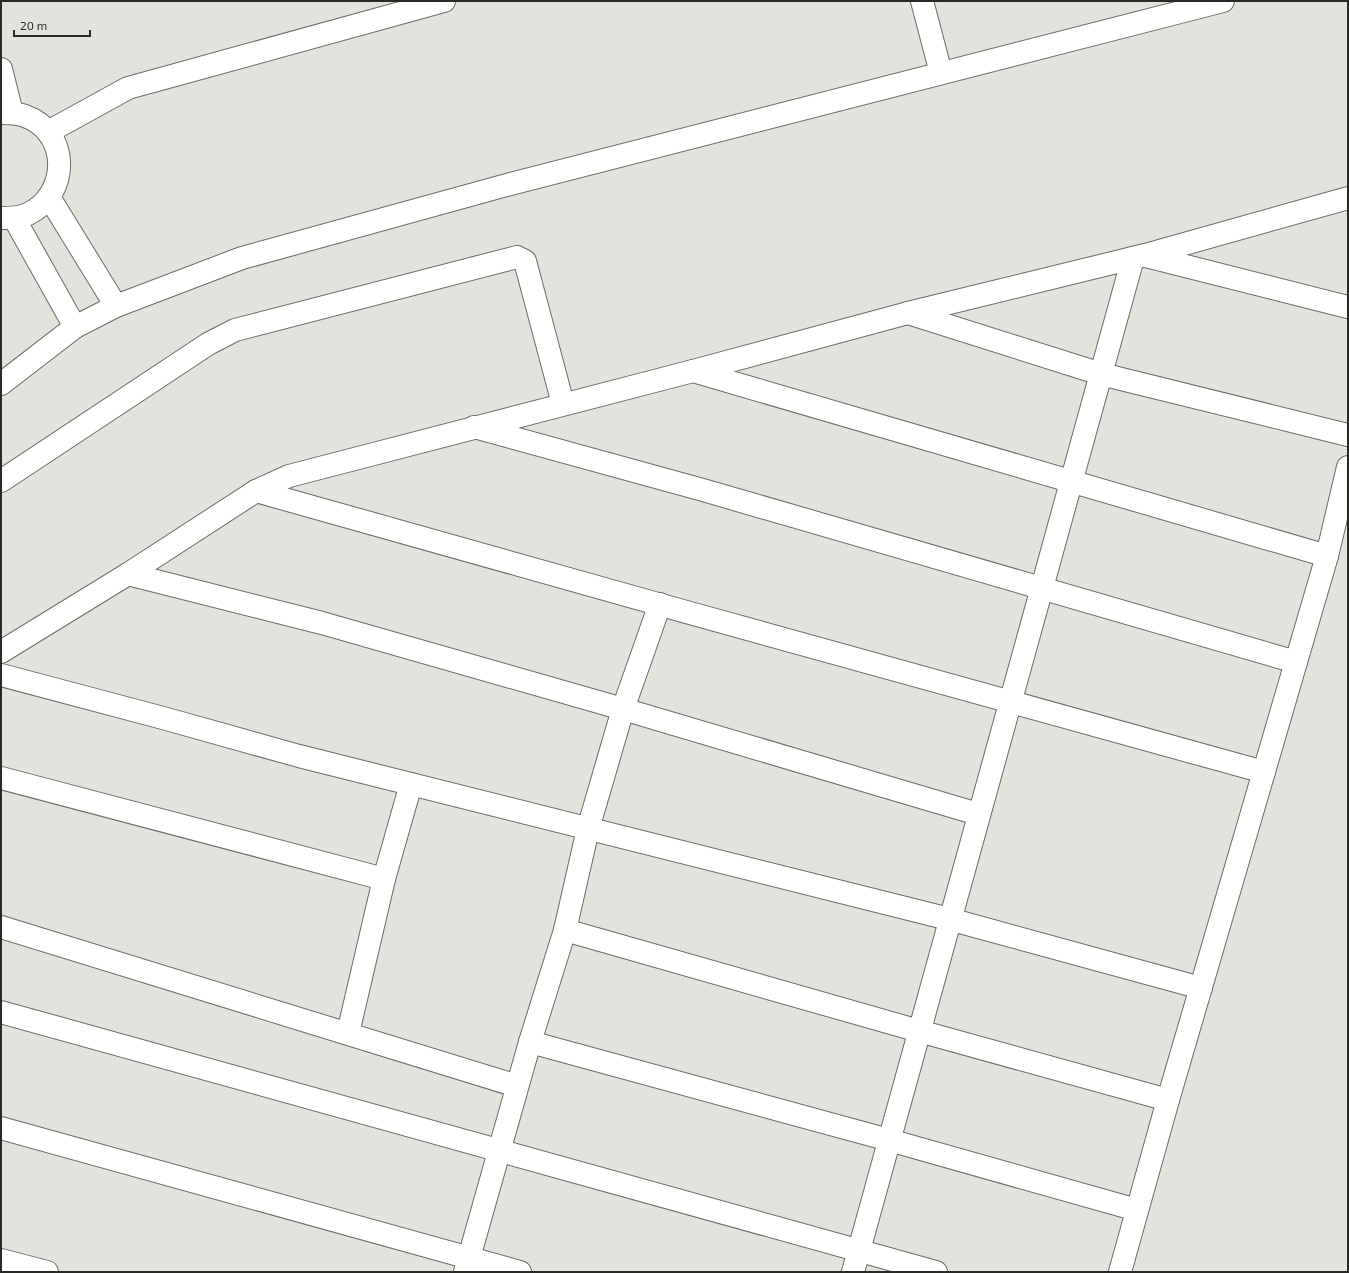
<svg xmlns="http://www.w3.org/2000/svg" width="1349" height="1273" font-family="'Exo 2',sans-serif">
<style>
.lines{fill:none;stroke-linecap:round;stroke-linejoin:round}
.minor-casing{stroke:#6d6b66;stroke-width:24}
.minor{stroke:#fff;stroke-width:22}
</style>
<rect width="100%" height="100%" fill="#e4e2dc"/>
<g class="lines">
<g class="minor-casing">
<g id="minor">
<path d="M922 1 941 73"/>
<path d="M1 69 12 113"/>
<path d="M1 113C9 113 17 113 25 116 70 132 70 194 28 214 20 218 10 218 1 218"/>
<path d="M48 132 128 88 444 1"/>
<path d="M49 197 116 306"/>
<path d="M14 218 75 327"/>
<path d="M1146 256 1348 307"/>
<path d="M908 313 1101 374 1348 435"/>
<path d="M693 371 1327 556"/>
<path d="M1 384 75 327 116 306 242 258 503 186 1223 1"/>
<path d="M474 427 703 490 1296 662"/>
<path d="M1 481 208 344 235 330 517 257 525 261 563 404"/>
<path d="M256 491C592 585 927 681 1264 772"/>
<path d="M128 574 322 623 623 709 978 814"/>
<path d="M1 652 128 574 256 491 289 476 693 371 908 313 1145 255 1348 198"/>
<path d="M1 675 163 718 299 756 949 919 1201 988"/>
<path d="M1 778 384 879"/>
<path d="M1 927 517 1086"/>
<path d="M565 930 919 1031 1168 1100"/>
<path d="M1 1012 936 1272"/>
<path d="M348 1033 384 879 411 784"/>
<path d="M530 1042 889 1140 1137 1210"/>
<path d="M1 1128 520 1272"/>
<path d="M1 1260 47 1272"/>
<path d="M465 1272 530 1042 565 930 588 829 623 709 660 604"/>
<path d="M853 1272 1133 258"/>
<path d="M1120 1272 1168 1100 1327 556 1348 467"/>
</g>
</g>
<use href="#minor" class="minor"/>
</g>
<rect width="1349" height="1273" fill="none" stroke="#292926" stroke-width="4"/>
<path d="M14 30v6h76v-6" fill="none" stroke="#292926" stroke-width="2"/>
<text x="20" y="30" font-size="12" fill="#292926" stroke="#e4e2dc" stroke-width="3" paint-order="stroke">20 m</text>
</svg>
